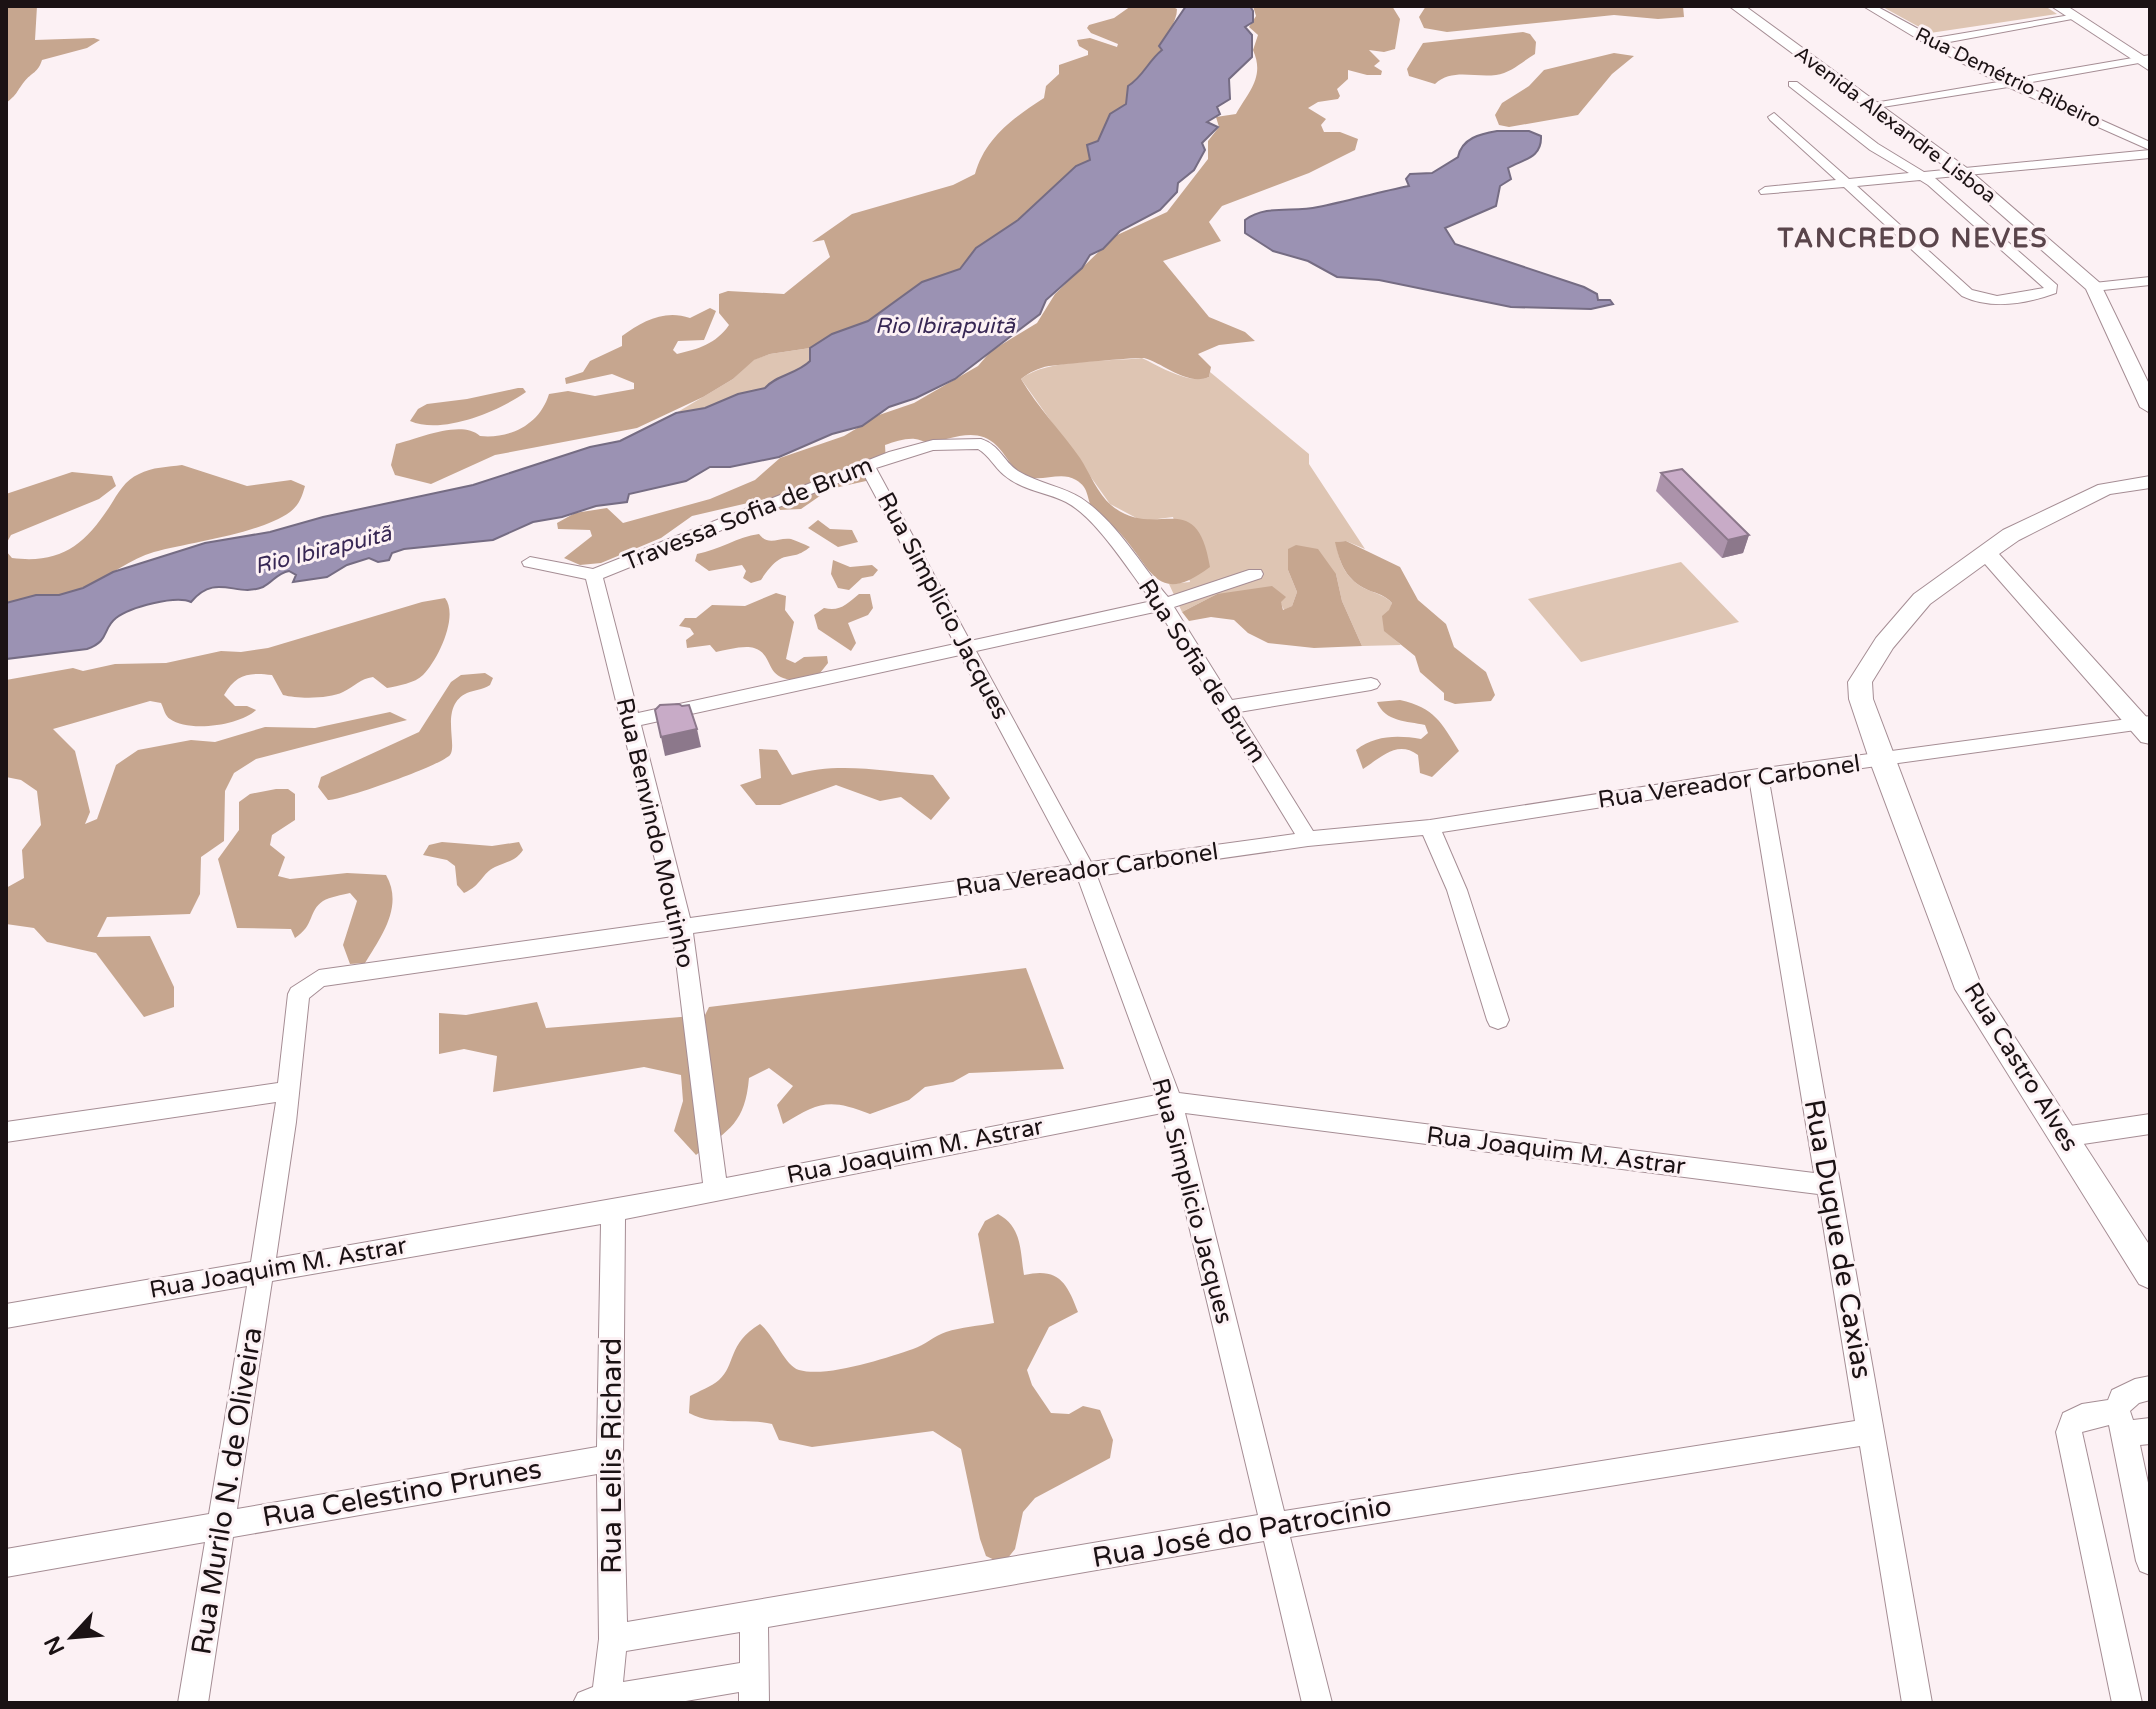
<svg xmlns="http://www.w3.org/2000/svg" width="2156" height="1709" font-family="'Varela Round',sans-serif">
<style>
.green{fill:#dec5b3}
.forest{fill:#c6a68f}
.water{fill:#9b92b3;stroke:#756c83;stroke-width:2}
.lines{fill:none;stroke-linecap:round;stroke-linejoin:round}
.minor-casing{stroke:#a58d94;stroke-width:2}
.tertiary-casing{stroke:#a58d94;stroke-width:2}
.minor{fill:#fff;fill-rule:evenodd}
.tertiary{fill:#fff;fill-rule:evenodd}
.wall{fill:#ac93ab}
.shaded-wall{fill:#8c788b}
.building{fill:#c8abc7;stroke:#8c788b;stroke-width:2}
.labels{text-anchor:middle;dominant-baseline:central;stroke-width:6;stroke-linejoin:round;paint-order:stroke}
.far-street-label{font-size:20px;fill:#1b1214;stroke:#fcf1f4}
.far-water-label{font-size:22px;font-style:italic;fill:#372754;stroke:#fcf1f4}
.street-label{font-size:24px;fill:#1b1214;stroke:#fcf1f4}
.far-district-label{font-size:26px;font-weight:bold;letter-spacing:2px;fill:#5a454b;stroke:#fcf1f4}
.near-street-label{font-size:28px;fill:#1b1214;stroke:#fcf1f4}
</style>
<rect width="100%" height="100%" fill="#fcf1f4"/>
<g class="green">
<path d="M1881 6H2045L2057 14 1930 33Z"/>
<path d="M810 348V362C797 374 776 375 766 388L738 394 705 408 676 413 733 379 753 360 770 354Z"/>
<path d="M1142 358C1161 367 1189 385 1209 377L1210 372 1309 454V464L1365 549 1346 541 1336 542C1339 564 1347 581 1368 590 1378 594 1385 596 1392 603L1384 630 1401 645 1362 646 1342 601 1336 574 1288 570 1297 592 1292 606 1284 610 1280 602 1217 594 1182 612 1169 584 1190 582 1173 517 1142 521 1110 504 1021 379C1048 358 1107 362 1142 358Z"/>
<path d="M1681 562 1739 622 1581 662 1528 599Z"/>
</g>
<g class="forest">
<path d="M6 6H37L35 40 94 38 100 40 87 48 42 60C38 73 32 72 24 82 16 92 18 94 6 103Z"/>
<path d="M1131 6H1171L1177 9C1177 23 1165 34 1163 50 1149 61 1143 76 1128 86L1126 104 1110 114 1090 160 1062 179 1018 220 976 248 960 269 922 282 868 321 832 334 810 348 770 354 754 360 733 379 703 397 637 428 495 455 431 484 395 475 391 465 396 444C418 439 461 419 480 436 511 439 540 424 549 394L568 391 595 396 634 389V383L612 374 566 384 565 378 583 372 590 361 622 346V336C642 321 665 309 690 318L710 308 716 311 704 340 678 341 673 350 677 354C698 349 716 344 729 325L719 313V294L728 291 784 294 830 257 824 240 812 242 852 214 953 185 975 174C985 138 1013 118 1044 98L1046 86 1059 74V65L1088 55V51L1079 46 1077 40 1090 38 1117 47 1118 44 1091 33 1087 28 1089 25 1114 18Z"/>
<path d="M1253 6H1392L1400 19 1395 49 1384 52 1369 50 1380 61 1374 66 1382 71 1381 75H1367L1348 70V79L1337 89 1340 96 1338 99 1318 102 1308 108 1326 119 1321 125 1324 132H1340L1358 139 1355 150 1309 173 1222 206 1209 222 1221 241 1163 261 1209 317 1245 332 1255 341 1219 345 1198 354 1211 367 1209 377C1187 386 1165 364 1144 358 1138 357 1061 364 1049 366 1038 368 1030 372 1021 379 1038 408 1061 431 1080 458 1089 472 1098 494 1111 505 1156 543 1196 483 1210 567 1154 609 1152 565 1117 530 1110 523 1098 518 1093 510 1086 499 1090 488 1076 480 1061 471 1043 482 1027 477 1012 471 1008 457 997 446 975 424 949 442 927 442 923 442 919 439 915 439 906 438 894 442 885 445L886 463 868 469 866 481 830 489 801 509 780 510 776 504 766 502 765 499 692 516 661 538 601 563 580 565 564 558 592 536 590 530 558 529 557 523 575 513 607 508 623 523 710 499 755 480 780 458 844 436 879 415 914 403 978 366 991 351 1037 323 1055 294 1115 236 1167 212 1208 159V141L1219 127 1216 117 1236 114C1249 91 1265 77 1253 50L1258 35 1249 27 1256 16Z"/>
<path d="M1426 6H1683L1684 17 1658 19 1614 15 1447 32 1424 28 1419 17Z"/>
<path d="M1523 32 1530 34 1536 42 1535 54C1523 61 1511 73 1496 75 1475 78 1452 68 1435 84L1409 76 1407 69 1423 43Z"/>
<path d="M1614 53 1634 56 1612 74 1578 115 1509 127 1499 125 1495 115 1502 103 1529 86 1544 70Z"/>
<path d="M518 388H523L526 392C499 411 443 435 410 421L418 409 427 404 467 399Z"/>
<path d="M182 465 247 486 291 480 305 486C302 497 299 505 290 512 259 534 191 542 154 552 130 559 111 575 89 585 62 596 34 603 6 609V551L12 558C60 564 84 546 110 506 118 493 125 480 139 474 152 467 168 467 182 465Z"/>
<path d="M72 472 112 476 116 486 99 499 11 535 6 544V494Z"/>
<path d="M818 520 830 529 852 530 858 542 838 547 808 528Z"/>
<path d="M759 534C769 547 778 537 791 539 797 541 804 544 810 547 788 565 785 544 761 580L751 583 743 578 746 571 742 565 709 571 695 561 697 554C719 550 737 537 759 534Z"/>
<path d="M1346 541 1400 567 1418 600 1446 624 1454 647 1486 672 1495 695 1491 701 1455 704 1444 700V693L1420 672 1415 656 1384 631 1382 616 1389 610 1392 603C1385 595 1378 594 1368 590 1346 580 1340 564 1335 542Z"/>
<path d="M1296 545 1318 549 1336 574 1342 601 1362 646 1314 648 1268 643 1248 633 1234 620 1211 617 1189 621 1182 612 1217 594 1272 586 1286 597 1281 602 1283 610 1292 606 1297 592 1288 570V549Z"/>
<path d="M833 560 850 567 872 565 878 570 873 576 862 578 849 590 838 588 831 574Z"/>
<path d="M776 593 786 596 785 610 794 622 786 659 795 663 804 657 827 656 828 663 816 678C758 688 779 656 754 648 744 645 726 650 716 652L710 645 687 648 686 640 694 634 690 628 679 626 685 618H696L712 605 745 606Z"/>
<path d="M859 594H870L873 608 868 615 848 623 856 643 851 651 818 629 814 615 824 608C840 612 847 604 859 594Z"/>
<path d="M445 598C459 616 438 660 423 675 415 683 398 686 387 688L373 677C360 679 355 686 343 692 329 699 298 699 283 695L272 675C249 672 236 674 224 695L235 706H247L256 710C241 725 189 733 170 719 165 716 164 709 161 703L150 701 53 729 75 751 90 812 85 824 97 819 116 765 138 750 191 740 215 742 265 727 315 728 390 712 407 720 256 759 234 773 225 791 224 841 201 857 200 894 190 914 107 917 97 937 150 936 174 987V1007L144 1017 96 953 47 942 34 928 6 924V888L24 878 22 850 41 825 37 791 21 780 6 777V680L73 668 83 671 115 664 166 663 221 651 241 652 268 648 422 602Z"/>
<path d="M485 673 493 678 490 685C482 690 474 690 467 693 439 706 458 745 450 755 440 766 343 800 328 800L318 787 321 777 419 732 451 682 461 675Z"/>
<path d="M1400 700C1435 708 1441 722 1459 751L1432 777 1420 773 1418 755C1397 740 1382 757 1363 769L1356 750C1375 735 1398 735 1421 739L1428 733 1425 725C1407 721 1385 722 1377 702Z"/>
<path d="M759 749 777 750 792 775C840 761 884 772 933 775L950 798 931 820 901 797 880 801 836 785 780 805H756L740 785 761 778Z"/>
<path d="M276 789H288L295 794V820L272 835 270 845 285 857 278 876 290 879 347 873 386 875C404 906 381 937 365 963L350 964 343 945 357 901 350 893C342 895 330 897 323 901 308 911 315 925 295 938L291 929 237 928 218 859 239 830V802L250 794Z"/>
<path d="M442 842 492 846 519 842 523 850C515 862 507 861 495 867 482 873 482 885 464 893L457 885 455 866 447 860 423 855 429 845Z"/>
<path d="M1026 968 1064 1069 969 1073 953 1082 925 1087 909 1100 870 1114C829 1098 819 1102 783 1124L777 1105 793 1086 769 1068 749 1078C745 1123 730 1129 696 1155L674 1131 683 1101 681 1075 644 1067 493 1092 497 1056 464 1049 439 1054V1013L466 1015 537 1002 546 1028 705 1015 709 1007Z"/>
<path d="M998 1214C1022 1227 1020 1250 1024 1275 1059 1267 1067 1283 1078 1312L1049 1327 1027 1370 1032 1385 1051 1413 1069 1414 1083 1406 1100 1410 1113 1440 1110 1458 1035 1498 1023 1512 1015 1549 1003 1564 986 1556 980 1539 961 1449 933 1431 812 1447 779 1440 772 1424C744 1417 714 1427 689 1413L690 1396C699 1391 711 1387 719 1380 736 1365 727 1344 760 1324 775 1336 784 1365 799 1370 827 1378 886 1358 913 1349 925 1345 934 1336 946 1332 961 1327 979 1326 994 1323L978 1234 985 1221Z"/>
</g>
<g class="water">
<path d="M1186 6H1250L1253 11V22L1245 27 1252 35V57L1229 79 1230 99 1217 107 1220 114 1207 122 1218 127 1202 143 1205 150 1194 170 1178 183 1177 192 1160 210 1120 231 1103 249 1090 255 1082 268 1046 300 1040 314 955 379 916 398 889 407 862 426 832 434 779 457 730 467H710L686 481 629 494 627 502 596 506 562 517 533 522 493 540 404 549 392 553 389 560 378 562 369 558 347 565 327 577 293 582 296 575 289 571C277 573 273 582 263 587 236 598 216 572 191 602 176 595 130 607 116 618 102 629 110 641 87 649L6 659V603L36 595H59L83 588 113 572 205 543 270 532 323 517 473 485 590 447 620 441 676 413 705 408 738 394 765 388C776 375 797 374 810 361V348L832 334 868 321 922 282 960 269 976 248 1018 220 1076 166 1090 160 1087 145 1098 141 1110 114 1126 104 1128 86C1143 77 1148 61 1162 50L1159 46Z"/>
<path d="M1497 131H1529L1541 136C1542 158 1524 159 1508 168L1511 179 1500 186 1496 206 1445 228 1455 244 1584 287 1597 294 1598 300H1610L1613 304 1591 309 1511 307 1379 280 1337 277 1308 261 1273 251 1245 233V220C1267 204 1293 213 1318 207 1349 201 1378 192 1409 186L1406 179 1410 174 1432 173 1458 157C1462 138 1480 134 1497 131Z"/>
</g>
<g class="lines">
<g class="minor-casing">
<g id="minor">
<path d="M1863 6H1876L1935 38 2076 14 2077 16 2072 19 1944 43 2011 79 2150 55V61L2021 84 2150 142V150L2008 87 1870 109V105L1874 103 1998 82 1926 44Z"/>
<path d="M1789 82H1797L1878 144 1924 172 2150 150V158L1935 178 2057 285 2056 293C2026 304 1992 310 1962 296L1844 187 1761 194 1759 191 1765 187 1836 180 1770 120 1768 117 1774 113 1849 179 1909 173 1870 150 1789 86ZM1920 180 1928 185 2044 288 1997 296 1972 290 1857 186Z"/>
<path d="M2150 277V285L2094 291 2087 287 2094 283Z"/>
<path d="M981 439C1000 445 1003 461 1018 471 1038 483 1064 487 1081 498 1116 521 1141 565 1168 597L1249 570H1261L1263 574 1261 578 1174 607 1232 700 1371 678 1377 680 1380 684 1377 688 1371 690 1239 712 1313 831 1430 820 1758 769 2150 716V728L1769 781 1932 1703H1902L1860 1446 1290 1537 1332 1703H1302L1264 1541 768 1627 769 1703H739V1692L674 1703H573L578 1693 593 1687 599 1639 597 1474 233 1537 208 1703H178L205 1542 6 1577V1549L209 1514 247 1286 6 1328V1304L251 1262 276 1102 6 1142V1122L278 1083 288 994 291 988 319 970 670 921 586 579 524 566 522 562 530 557 593 569 889 452 933 440ZM978 449C990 456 994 467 1004 475 1023 491 1046 492 1066 502 1098 519 1130 573 1152 601L970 641 876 468 933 450ZM863 473 955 644 638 713 603 578ZM1159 611 1295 834 1091 862 976 651ZM960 655 1072 865 690 918 641 725ZM1750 784 1814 1173 1179 1093 1097 876 1308 846 1423 835 1447 890 1487 1020 1490 1026 1498 1029 1506 1026 1509 1020 1467 890 1442 832ZM1078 879 1157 1095 726 1178 693 933ZM673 936 703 1183 276 1258 296 1122 309 998 324 986ZM1162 1113 1258 1515 627 1622 623 1458 625 1219ZM1185 1113 1818 1194 1855 1421 1284 1511ZM601 1224 597 1447 237 1509 272 1281ZM740 1632V1663L623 1682 626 1651Z"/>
<path d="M2150 1114V1134L2063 1147 2055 1144 2051 1137 2055 1130 2063 1127Z"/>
<path d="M2150 1376V1400L2139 1403 2130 1411 2133 1420 2150 1418V1444L2140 1445 2150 1492V1575L2140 1571 2136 1561 2109 1425 2082 1432 2142 1703H2112L2056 1432 2063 1413 2082 1404 2108 1400 2112 1390 2135 1379Z"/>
</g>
</g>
<g class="tertiary-casing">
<g id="tertiary">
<path d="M1729 6H1745L1967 168 2100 283 2150 386V413L2140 407 2086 289 1955 174Z"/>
<path d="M2051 6H2067L2150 60V71Z"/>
<path d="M2150 476V488L2110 494 2019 540 1999 554 2150 721V744L2141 742 1985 564 1930 604 1893 648 1872 682 1873 699 1981 985 2150 1246V1289L2139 1284 1955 989 1869 759 1849 699 1848 682 1876 638 1914 594 2003 530 2098 485Z"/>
</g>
</g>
<use href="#minor" class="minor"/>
<use href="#tertiary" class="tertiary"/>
</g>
<path class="wall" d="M1661 473 1749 535 1743 553 1722 558 1656 491Z"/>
<g class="shaded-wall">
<path d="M1749 535 1743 553 1722 558 1728 540Z"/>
<path d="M697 729 701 747 665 756 661 737Z"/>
</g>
<g class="building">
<path d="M1682 469 1749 535 1728 540 1661 473Z"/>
<path d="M679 704 682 706 689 705 697 729 661 737 655 710 660 705Z"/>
</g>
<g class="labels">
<g class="far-street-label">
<text transform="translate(2008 78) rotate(26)">Rua Demétrio Ribeiro</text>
<text transform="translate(1895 125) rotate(37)">Avenida Alexandre Lisboa</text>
</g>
<g class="far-water-label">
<text x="945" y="326">Rio Ibirapuitã</text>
<text transform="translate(323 550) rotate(-14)">Rio Ibirapuitã</text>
</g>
<g class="street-label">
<text transform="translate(748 514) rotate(-22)">Travessa Sofia de Brum</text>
<text transform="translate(943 606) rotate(62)">Rua Simplicio Jacques</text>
<text transform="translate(1202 671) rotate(57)">Rua Sofia de Brum</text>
<text transform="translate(1729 782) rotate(-8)">Rua Vereador Carbonel</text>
<text transform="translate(655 833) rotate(77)">Rua Benvindo Moutinho</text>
<text transform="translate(1087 870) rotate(-8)">Rua Vereador Carbonel</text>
<text transform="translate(2021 1067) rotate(58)">Rua Castro Alves</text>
<text transform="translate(915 1151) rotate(-11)">Rua Joaquim M. Astrar</text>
<text transform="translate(1556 1151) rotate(7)">Rua Joaquim M. Astrar</text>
<text transform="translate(1192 1201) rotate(75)">Rua Simplicio Jacques</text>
<text transform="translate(278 1268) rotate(-10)">Rua Joaquim M. Astrar</text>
</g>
<g class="far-district-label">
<text x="1913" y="238">TANCREDO NEVES</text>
</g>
<g class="near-street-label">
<text transform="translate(1838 1239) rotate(80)">Rua Duque de Caxias</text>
<text transform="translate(612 1456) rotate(-90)">Rua Lellis Richard</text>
<text transform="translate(227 1491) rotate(-81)">Rua Murilo N. de Oliveira</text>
<text transform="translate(402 1493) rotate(-10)">Rua Celestino Prunes</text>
<text transform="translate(1242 1532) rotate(-10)">Rua José do Patrocínio</text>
</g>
</g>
<rect width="2156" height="1709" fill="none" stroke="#1b1214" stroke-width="16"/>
<g transform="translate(72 1637) rotate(244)" stroke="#fcf1f4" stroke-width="6" paint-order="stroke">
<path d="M0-6L14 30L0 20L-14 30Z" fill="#1b1214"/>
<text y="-12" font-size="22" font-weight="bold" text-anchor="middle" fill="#1b1214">N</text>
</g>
</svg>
